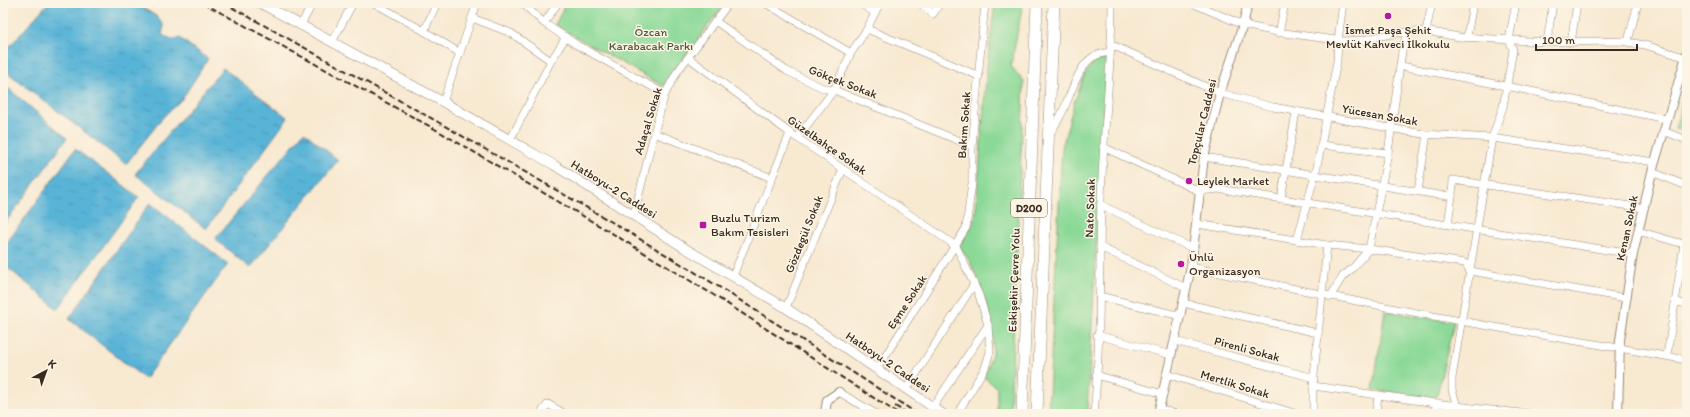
<svg xmlns="http://www.w3.org/2000/svg" width="1690" height="417" font-family="Itim,sans-serif">
<style>
.green{fill:#8bd997;stroke:#63825a}
.water{fill:url(#water-ripples);stroke:#4a6f7a}
.lines{fill:none;stroke-linecap:round;stroke-linejoin:round}
.minor-casing{stroke:#9a8a78;stroke-width:8}
.tertiary-casing{stroke:#9a8a78;stroke-width:10}
.secondary-casing{stroke:#9a8a78;stroke-width:10}
.trunk-casing{stroke:#9a8a78;stroke-width:12}
.minor{stroke:#fff;stroke-width:7}
.tertiary{stroke:#fff;stroke-width:8}
.secondary{stroke:#fff;stroke-width:9}
.trunk{stroke:#fff;stroke-width:11}
.rail{stroke:#3b2a1e;stroke-width:2;stroke-dasharray:6 3;stroke-linecap:butt}
.poi-dot{fill:#b5179e;stroke:#fcf5e5;stroke-width:1.5}
.labels{text-anchor:middle;dominant-baseline:central;stroke-width:3;stroke-linejoin:round;paint-order:stroke}
.shield{fill:#fcf5e5;stroke:#75675a;stroke-width:1}
.shield-label{font-size:11px;font-weight:bold;fill:#3b2a1e}
.poi-label{font-size:12px;fill:#3b2a1e;stroke:#fcf5e5;text-anchor:start}
.park-label{font-size:12px;fill:#4f563c;stroke:#fcf5e5}
.street-label{font-size:12px;fill:#3b2a1e;stroke:#fcf5e5}
</style>
<defs>
<pattern id="water-ripples" width="26" height="14" patternUnits="userSpaceOnUse"><rect width="26" height="14" fill="#59b4d7"/><path d="M2 4q2-2 4 0t4 0M15 11q2-2 4 0t4 0" fill="none" stroke="#4b93ae"/></pattern>
</defs>
<rect width="100%" height="100%" fill="#fcf5e5"/>
<filter id="ink" filterUnits="userSpaceOnUse"><feTurbulence type="fractalNoise" baseFrequency=".025" numOctaves="2"/><feDisplacementMap in="SourceGraphic" scale="8" xChannelSelector="R" yChannelSelector="G"/><feConvolveMatrix kernelMatrix="1 2 1 2 8 2 1 2 1" color-interpolation-filters="sRGB"/></filter>
<filter id="wash" filterUnits="userSpaceOnUse"><feTurbulence type="fractalNoise" baseFrequency=".012" numOctaves="4" result="noise"/><feDisplacementMap in="SourceGraphic" scale="16" xChannelSelector="R" yChannelSelector="G"/><feGaussianBlur stdDeviation="0.9" result="paint"/><feColorMatrix in="noise" values="0 0 0 0 0 0 0 0 0 0 0 0 0 0 0 0 0 1.4 0 .05"/><feComposite in="paint" operator="in"/></filter>
<g filter="url(#wash)">
<rect width="100%" height="100%" fill="#f8e9d1"/>
<g class="green">
<path d="M566 3H725L663 86 555 25Z"/>
<path d="M995 3H1023L1011 66 1024 81 1010 414H997V388L984 377 993 352 992 327 980 285 970 261 959 247 975 220 987 66Z"/>
<path d="M1107 58 1087 414H1048L1062 148 1074 103 1085 74 1093 63Z"/>
<path d="M1687 86V133L1675 128Z"/>
<path d="M1385 311 1454 322 1436 399 1373 390Z"/>
</g>
<g class="water">
<path d="M48 3H135L156 16 164 26 162 35 171 39 180 38 208 59 182 99 164 116 126 164 3 69V54Z"/>
<path d="M223 68 288 118 206 229 135 174Z"/>
<path d="M3 84 67 138 3 226Z"/>
<path d="M304 132 338 160 250 268 215 239Z"/>
<path d="M75 149 139 197 58 309 3 264V248Z"/>
<path d="M150 203 228 264 145 379 69 319Z"/>
</g>
</g>
<g filter="url(#ink)">
<g class="lines">
<g class="minor-casing">
<g id="minor">
<path d="M374 3 424 31 460 53"/>
<path d="M522 3 544 23 577 45 665 94"/>
<path d="M765 3 851 53"/>
<path d="M860 3 875 13"/>
<path d="M920 3 933 14 940 3"/>
<path d="M1192 3 1243 25 1277 32 1343 41 1363 40 1395 33 1426 31 1459 37 1547 42 1621 41 1645 45 1687 58"/>
<path d="M1682 3 1687 5"/>
<path d="M472 18 511 33 551 61"/>
<path d="M715 21 787 71 825 89 834 90 972 146"/>
<path d="M544 23 558 3"/>
<path d="M300 26 313 3"/>
<path d="M867 29 979 76"/>
<path d="M424 31 437 3"/>
<path d="M1426 31 1432 3"/>
<path d="M1279 33 1285 3"/>
<path d="M1467 37 1473 3"/>
<path d="M1628 41 1638 3"/>
<path d="M332 42 353 3"/>
<path d="M1547 42 1553 3"/>
<path d="M1571 43 1577 3"/>
<path d="M1112 45 1220 93 1273 107 1423 134 1492 138 1655 162"/>
<path d="M689 58 790 133 956 246 979 295 988 325 990 352 985 368 957 414"/>
<path d="M1401 66 1506 86 1666 119"/>
<path d="M443 102 477 3"/>
<path d="M1663 131 1687 140"/>
<path d="M654 133 772 178"/>
<path d="M1050 134C1054 127 1058 121 1061 115 1070 98 1077 67 1093 57 1099 53 1105 53 1111 52"/>
<path d="M797 138 834 90 851 53 867 29 880 3"/>
<path d="M510 140 551 61 566 37"/>
<path d="M1321 145 1388 153"/>
<path d="M1103 147 1199 191 1219 189 1633 254"/>
<path d="M1204 157 1439 195 1452 196 1453 180 1644 208"/>
<path d="M1652 172 1687 186"/>
<path d="M1418 191 1427 134"/>
<path d="M1281 199 1296 112"/>
<path d="M1101 205 1194 249"/>
<path d="M634 215 654 133 665 94 677 72 729 3"/>
<path d="M1197 224 1327 245 1369 249 1465 263 1470 271 1626 298"/>
<path d="M1448 224 1452 196"/>
<path d="M1638 231 1687 245"/>
<path d="M1297 240 1317 167 1337 61 1338 40 1343 3"/>
<path d="M1100 247 1186 288"/>
<path d="M1191 267C1281 286 1370 305 1461 321 1536 335 1612 346 1687 360"/>
<path d="M733 276 790 133"/>
<path d="M1099 296 1181 316"/>
<path d="M1330 297 1343 276 1352 269 1369 249 1388 153 1402 51 1407 33"/>
<path d="M1676 302 1687 304"/>
<path d="M1183 303 1318 333"/>
<path d="M786 308 843 169"/>
<path d="M1097 335 1171 355"/>
<path d="M1175 341 1314 378"/>
<path d="M1667 356 1684 244"/>
<path d="M877 369 966 228 972 183V146L985 3"/>
<path d="M1166 374 1297 414"/>
<path d="M1096 375 1163 394"/>
<path d="M1313 386 1472 408 1477 414"/>
<path d="M907 388 974 284"/>
<path d="M839 392 876 414"/>
<path d="M1457 406 1452 390V378L1492 138 1503 107 1513 50 1509 40 1516 3"/>
<path d="M933 407 988 325"/>
<path d="M1472 408 1531 414"/>
<path d="M1160 409 1177 414"/>
<path d="M540 414 548 404 565 414"/>
<path d="M1094 414C1101 343 1099 271 1101 199 1103 134 1112 69 1112 3"/>
<path d="M1313 414V386L1327 245"/>
<path d="M1376 414 1378 395"/>
<path d="M1434 414 1437 403"/>
</g>
</g>
<g class="tertiary-casing">
<g id="tertiary">
<path d="M825 414 827 400 839 392"/>
<path d="M1158 414 1191 267 1204 157 1220 93 1243 25 1248 3"/>
<path d="M1618 414 1620 340 1633 254 1652 172 1687 53"/>
</g>
</g>
<g class="secondary-casing">
<path id="secondary" d="M260 3 443 102 554 165 683 247 786 308 943 414"/>
</g>
<g class="trunk-casing">
<g id="trunk">
<path d="M1022 414 1037 3"/>
<path d="M1037 414 1054 3"/>
</g>
</g>
<use href="#minor" class="minor"/>
<use href="#tertiary" class="tertiary"/>
<use href="#secondary" class="secondary"/>
<use href="#trunk" class="trunk"/>
<g class="rail">
<path d="M203 3 433 128 605 229 712 294 899 414"/>
<path d="M224 3 438 122 610 221 716 285 918 414"/>
<path d="M895 406 908 414"/>
</g>
</g>
</g>
<g class="poi-dot">
<circle cx="1388" cy="16" r="4"/>
<circle cx="1189" cy="181" r="4"/>
<rect x="699" y="221" width="8" height="8" rx="2"/>
<circle cx="1181" cy="264" r="4"/>
</g>
<g class="labels">
<rect class="shield" x="1011" y="199" width="36" height="18" rx="3"/>
<g class="shield-label">
<text x="1029" y="208">D200</text>
</g>
<g class="poi-label">
<text x="1388" y="30" text-anchor="middle">İsmet Paşa Şehit<tspan x="1388" dy="14">Mevlüt Kahveci İlkokulu</tspan></text>
<text x="1197" y="181">Leylek Market</text>
<text x="711" y="218">Buzlu Turizm<tspan x="711" dy="14">Bakım Tesisleri</tspan></text>
<text x="1189" y="257">Ünlü<tspan x="1189" dy="14">Organizasyon</tspan></text>
</g>
<g class="park-label">
<text x="651" y="32">Özcan<tspan x="651" dy="14">Karabacak Parkı</tspan></text>
</g>
<g class="street-label">
<text transform="translate(843 82) rotate(21)">Gökçek Sokak</text>
<text transform="translate(1380 115) rotate(10)">Yücesan Sokak</text>
<text transform="translate(648 121) rotate(-73)">Adaçal Sokak</text>
<text transform="translate(1202 122) rotate(-76)">Topçular Caddesi</text>
<text transform="translate(964 125) rotate(-86)">Bakım Sokak</text>
<text transform="translate(827 145) rotate(35)">Güzelbahçe Sokak</text>
<text transform="translate(614 189) rotate(32)">Hatboyu-2 Caddesi</text>
<text transform="translate(1090 208) rotate(-88)">Nato Sokak</text>
<text transform="translate(1627 228) rotate(-78)">Kenan Sokak</text>
<text transform="translate(804 234) rotate(-68)">Gözdegül Sokak</text>
<text transform="translate(1014 280) rotate(-88)">Eskişehir Çevre Yolu</text>
<text transform="translate(907 302) rotate(-57)">Eşme Sokak</text>
<text transform="translate(1247 349) rotate(15)">Pirenli Sokak</text>
<text transform="translate(888 362) rotate(34)">Hatboyu-2 Caddesi</text>
<text transform="translate(1235 384) rotate(17)">Mertlik Sokak</text>
</g>
</g>
<rect width="1690" height="417" fill="none" stroke="#fcf5e5" stroke-width="16"/>
<g transform="translate(46 371) rotate(41)" stroke="#fcf5e5" stroke-width="3" paint-order="stroke">
<path d="M0-3L7 15L0 10L-7 15Z" fill="#3b2a1e"/>
<text y="-6" font-size="11" font-weight="bold" text-anchor="middle" fill="#3b2a1e">K</text>
</g>
<path d="M1536 44v6h101v-6" fill="none" stroke="#3b2a1e" stroke-width="2"/>
<text x="1542" y="44" font-size="12" fill="#3b2a1e" stroke="#fcf5e5" stroke-width="3" paint-order="stroke">100 m</text>
</svg>
